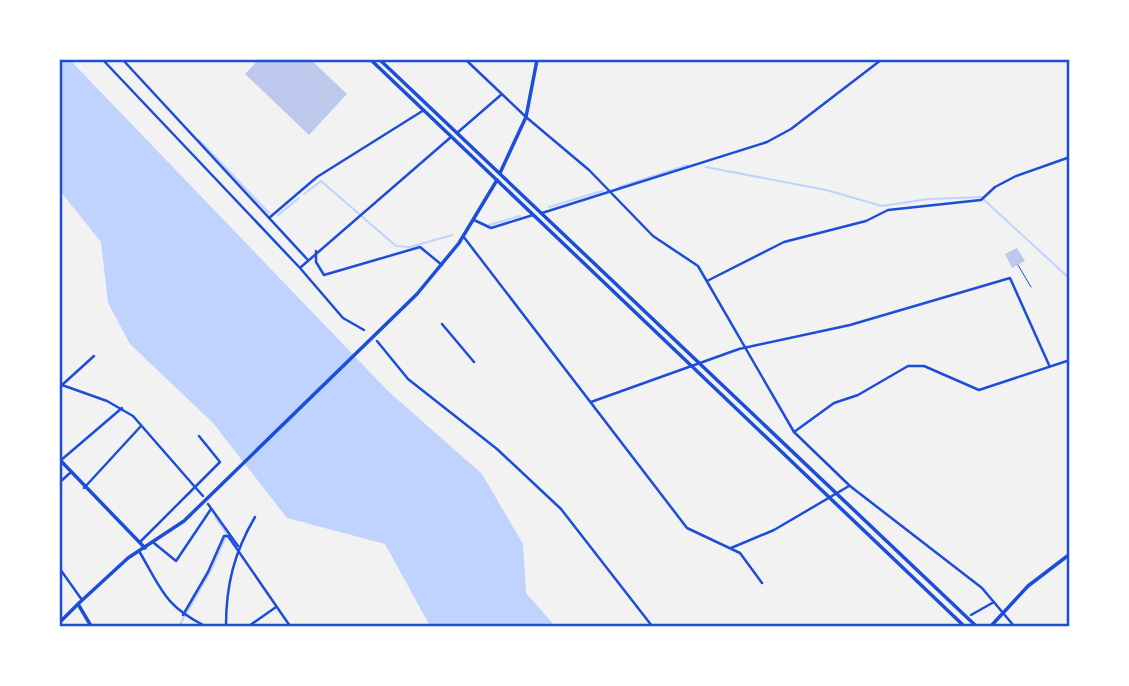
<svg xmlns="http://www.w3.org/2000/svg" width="1129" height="686" font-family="Karla,sans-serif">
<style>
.water{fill:#bfd3fe}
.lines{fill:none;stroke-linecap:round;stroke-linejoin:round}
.stream{stroke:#bfd3fe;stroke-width:2}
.building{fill:#bdc9ec}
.path{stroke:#1d4ed8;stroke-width:1}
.minor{stroke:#1d4ed8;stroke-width:2.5}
.tertiary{stroke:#1d4ed8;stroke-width:3.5}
.secondary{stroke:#1d4ed8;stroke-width:3.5}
.neatline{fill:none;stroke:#1d4ed8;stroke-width:2.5}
</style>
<rect width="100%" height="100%" fill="#f2f2f2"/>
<path class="water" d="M60 60H70L388 391 482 474 523 544 526 593 555 626H430L385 544 287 518 213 423 130 344 108 303 101 242 60 191Z"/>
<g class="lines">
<g class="stream">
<path d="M199 140 269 213"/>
<path d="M706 167 826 190 882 206 928 199 981 197 1070 279"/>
<path d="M619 187 688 165"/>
<path d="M304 194 321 181 396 246 410 247 452 235"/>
<path d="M549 207 602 191"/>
<path d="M278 215 299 198"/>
<path d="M489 225 520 216"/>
<path d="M179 626 210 572 227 534 215 517"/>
</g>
</g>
<g class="building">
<path d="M258 60H311L347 94 309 135 245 74Z"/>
<path d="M1017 248 1025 261 1012 268 1005 254Z"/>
</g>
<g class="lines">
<path class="path" d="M1018 265 1031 287"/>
<g class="minor">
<path d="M103 60 300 268 343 318 364 330"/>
<path d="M123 60 307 259"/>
<path d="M466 60 526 117 589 170 653 236 698 266 794 432 850 486 982 588 1014 626"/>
<path d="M457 133 502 94"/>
<path d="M542 213 767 142 791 129 881 60"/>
<path d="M269 218 317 177 424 110"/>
<path d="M474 220 491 228 533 215"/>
<path d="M463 236 687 528 740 553 762 583"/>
<path d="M316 251V262L324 275 420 247 442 265"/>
<path d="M301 267 451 137"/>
<path d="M707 281 784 242 866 221 888 210 981 200 995 187 1016 176 1070 157"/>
<path d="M442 324 474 362"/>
<path d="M377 341 408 379 497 449 561 509 652 626"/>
<path d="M62 385 94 356"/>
<path d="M60 387 62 385 107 401 133 416 195 487 140 542"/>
<path d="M591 402 739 349 850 325 1010 278 1049 365"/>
<path d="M794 432 834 403 858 395 908 366H924L979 390 1070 360"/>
<path d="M199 436 220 462 195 487 203 496"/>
<path d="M60 461 122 408"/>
<path d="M60 482 70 473"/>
<path d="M84 488 141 426"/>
<path d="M208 504 238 546"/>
<path d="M154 543 176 561 211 509"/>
<path d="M731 548 774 530 849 486"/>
<path d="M139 551C162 590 164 605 205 626"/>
<path d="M60 569 82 600"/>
<path d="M183 615 208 572 224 536H228L290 626"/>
<path d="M971 615 994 602"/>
<path d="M226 626C226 585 234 553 255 517"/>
<path d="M249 626 276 607"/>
</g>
<g class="tertiary">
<path d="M60 460 145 548"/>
<path d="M60 622 78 604"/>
<path d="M991 626 1028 586 1070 554"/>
</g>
<g class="secondary">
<path d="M371 60 964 626"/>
<path d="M380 60 976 626"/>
<path d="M500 173 526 117 537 60"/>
<path d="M91 626 78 604 128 558 184 521 417 294 459 243 497 180"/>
</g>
</g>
<rect width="1129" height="686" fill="none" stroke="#ffffff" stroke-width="122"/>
<rect x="61" y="61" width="1007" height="564" class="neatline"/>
</svg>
